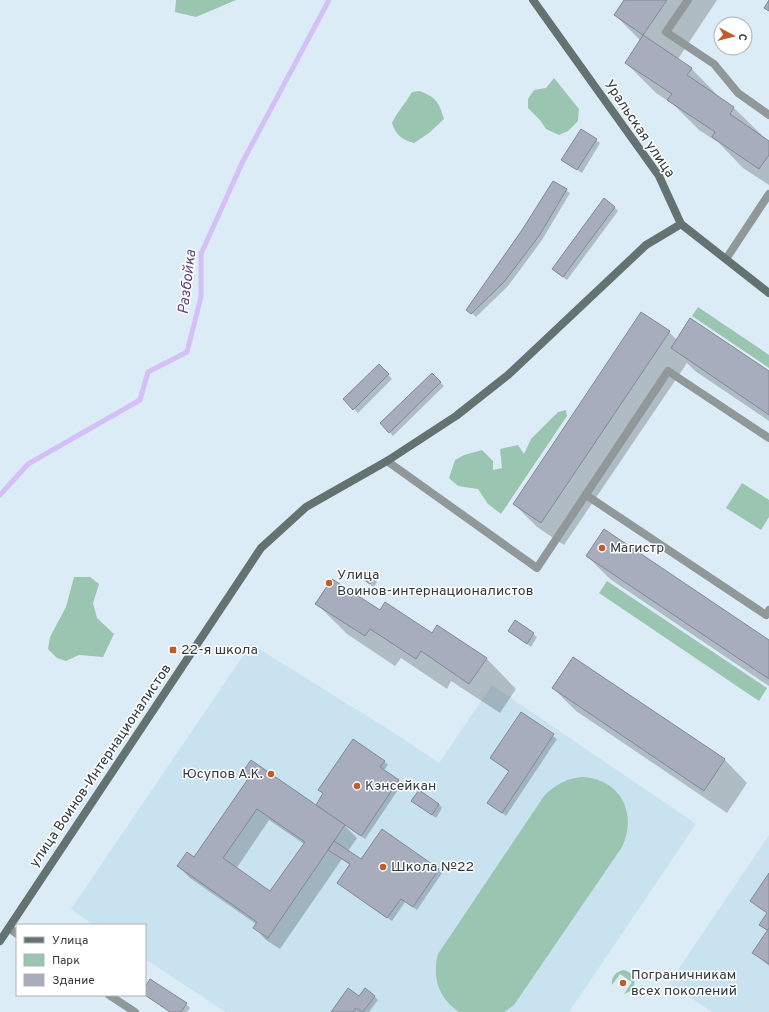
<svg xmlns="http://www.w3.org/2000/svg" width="769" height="1012" font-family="Overpass,sans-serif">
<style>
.built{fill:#c9e2f0}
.green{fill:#9ac5b0}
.shadow{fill:#0003;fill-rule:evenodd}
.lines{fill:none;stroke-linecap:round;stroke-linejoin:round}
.stream{stroke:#d4c0f7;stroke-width:5}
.building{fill:#a7adbc;stroke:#828896;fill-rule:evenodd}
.lane{stroke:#909899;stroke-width:8}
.secondary{stroke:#657272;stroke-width:8}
.poi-dot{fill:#c15c2a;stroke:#fff;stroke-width:1.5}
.labels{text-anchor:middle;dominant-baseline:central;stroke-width:3;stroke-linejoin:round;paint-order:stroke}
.street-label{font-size:14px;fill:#333a3e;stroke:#fff}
.poi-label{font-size:14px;fill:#333a3e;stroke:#fff;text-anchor:start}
.water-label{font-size:15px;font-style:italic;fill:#604487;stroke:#fff}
</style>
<rect width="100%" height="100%" fill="#dbecf6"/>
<g class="built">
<path d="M251 644 399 736 439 763 492 685 696 824 569 1012H226L145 959V925H94L71 909Z"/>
<path d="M769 835V1012H712L669 983Z"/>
</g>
<g class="green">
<path d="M176 0H236L196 17 175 12Z"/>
<path d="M554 78 579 109 578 121 568 131 559 135 546 129 540 120 528 108V99L534 90 546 88Z"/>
<path d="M419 91C436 97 439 102 444 119L429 133 414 143C402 140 396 135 392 123 397 112 406 103 412 92Z"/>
<path d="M698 307 769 355V368L692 316Z"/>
<path d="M566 410 567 416 501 514 488 504 478 489 458 486 449 478 455 460 464 455 482 450 493 461V470L502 468 500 449 518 445 524 454 531 439 558 412Z"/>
<path d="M742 483 769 500V517L761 530 726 508Z"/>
<path d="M74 577H90L99 584 93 603 97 618 114 634 103 657 79 655 66 661 57 658 48 649 50 637 66 607Z"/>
<path d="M607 581 767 688 759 701 599 593Z"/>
<path d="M581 777C620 778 638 813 622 847L514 1005 504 1012H459C438 998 432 977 438 954L544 796C555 785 565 779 581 777Z"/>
<path d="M624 970C638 974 638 990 624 994L632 982 620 974 612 985C611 977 616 971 624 970Z"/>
</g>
<g class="shadow">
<path d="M626 0H717L678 59 691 68 721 99 734 108 769 142V185L743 168 719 143 699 130 674 105 656 93 626 63 641 41 615 15Z"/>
<path d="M596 140 600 143 582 173 562 160Z"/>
<path d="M566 190 570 193 542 240 508 286 476 317 468 309Z"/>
<path d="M614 207 618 211 567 280 557 273 553 269Z"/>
<path d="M669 332 677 340 769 373V421L695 371 687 363 564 545 537 527 514 504Z"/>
<path d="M379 365 392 379 358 413 345 399Z"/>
<path d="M432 374 444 386 393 436 381 423Z"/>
<path d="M587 556 769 641V686L610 579Z"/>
<path d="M361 577 373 578 377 582 374 587Z"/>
<path d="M317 604 380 612 486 658 516 689 500 713 451 681 447 689 401 658 395 666 347 634Z"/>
<path d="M516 621 537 637 531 647 513 634Z"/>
<path d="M573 658 725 760 747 783 727 813 576 711 553 688Z"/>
<path d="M521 713 557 739 506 816 488 803 509 772 491 758Z"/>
<path d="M384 761 388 765 384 770 402 784 365 839 345 825V826L357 838 348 851 361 861 438 870 442 873 417 910 405 902 392 921 338 883 350 865 342 859 280 949 266 940 254 927 256 924 190 878 178 866 194 858 248 780 242 774 319 808ZM269 820 304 844 271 893 236 869Z"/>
<path d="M413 801 439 804 442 808 436 818Z"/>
<path d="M769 875V966L754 953 768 931 760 925 768 913 751 901Z"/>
<path d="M151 980 186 1004 190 1008 187 1012H170L146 996 145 988Z"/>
<path d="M374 996 378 1000 369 1012H332L359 998Z"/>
</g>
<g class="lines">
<path class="stream" d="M0 495 28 464 140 400 148 372 187 352 201 297V254L242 163 329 0"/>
</g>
<g class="building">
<path d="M624 0H667L643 35 614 15Z"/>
<path d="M769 0V11L764 8Z"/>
<path d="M643 35 692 68 687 75 734 107 730 114 769 141V155L759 169 712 137 715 132 667 100 672 94 625 63Z"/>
<path d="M581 129 597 139 577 170 561 160Z"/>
<path d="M553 181 567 189 539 236 504 282 471 314 466 310 522 230Z"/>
<path d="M604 198 615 207 563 277 552 269Z"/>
<path d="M641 312 670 331 541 523 513 504Z"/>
<path d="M690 318 769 371V415L671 348Z"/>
<path d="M379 364 389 374 353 410 343 399Z"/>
<path d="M432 373 441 382 389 433 380 423Z"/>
<path d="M604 529 769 640V679L586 556Z"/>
<path d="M364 571 374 577 370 584 360 577Z"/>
<path d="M332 579 380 610 385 602 432 633 437 625 487 658 469 684 421 651 416 659 370 629 365 636 315 604Z"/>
<path d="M515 620 534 633 527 644 508 631Z"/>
<path d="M573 657 725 759 704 791 552 688Z"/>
<path d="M521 712 554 734 502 813 487 803 509 771 490 758Z"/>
<path d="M353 739 385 761 380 767 399 780 361 836 316 805 323 793 318 790Z"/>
<path d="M251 760 345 825 268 938 253 928 257 922 177 866 187 852 194 857 248 779 241 774ZM257 809 305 842 270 891 223 858Z"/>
<path d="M419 790 439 804 432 815 411 801Z"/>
<path d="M382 829 439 869 413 907 401 899 387 918 337 883 350 864 328 850 334 841 361 859Z"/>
<path d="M769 873V928L767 930 759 925 767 913 750 901Z"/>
<path d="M769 928V964L752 953Z"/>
<path d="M150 979 187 1003 181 1012H170L145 995V987Z"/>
<path d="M348 988 359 996 365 988 375 996 363 1012 356 1008 353 1012H331Z"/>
</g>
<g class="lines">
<g class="lane">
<path d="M688 0 666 32 714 64 738 93 769 115"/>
<path d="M726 259 769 194"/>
<path d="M387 461 537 568 668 371 769 438"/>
<path d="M586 495 766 615 769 610"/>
<path d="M9 928 17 934"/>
<path d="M109 995 135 1012"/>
</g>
<g class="secondary">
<path d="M533 0 659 176 681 224 769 293"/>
<path d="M0 941 261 548 306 507 387 461 456 416 508 375 646 245 681 224"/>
</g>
</g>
<g class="poi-dot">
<circle cx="602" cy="548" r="4"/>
<circle cx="329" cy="583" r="4"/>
<rect x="169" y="646" width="8" height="8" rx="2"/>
<circle cx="271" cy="774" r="4"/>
<circle cx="357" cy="786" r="4"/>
<circle cx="383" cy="867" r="4"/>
<circle cx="623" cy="983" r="4"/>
</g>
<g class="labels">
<g class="street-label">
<text transform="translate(639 129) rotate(56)">Уральская улица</text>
<text transform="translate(101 766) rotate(-56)">улица Воинов-Интернационалистов</text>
</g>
<g class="poi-label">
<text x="610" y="548">Магистр</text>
<text x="337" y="575">Улица<tspan x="337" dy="16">Воинов-интернационалистов</tspan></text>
<text x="181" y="650">22-я школа</text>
<text x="263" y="774" text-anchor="end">Юсупов А.К.</text>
<text x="365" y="786">Кэнсейкан</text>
<text x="391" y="867">Школа №22</text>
<text x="631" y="975">Пограничникам<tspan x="631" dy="16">всех поколений</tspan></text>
</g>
<g class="water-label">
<text transform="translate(188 282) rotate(-83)">Разбойка</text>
</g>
</g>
<rect x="16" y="924" width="130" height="72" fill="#ffffff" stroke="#adb0b2"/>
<rect x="24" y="937" width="20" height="6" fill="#657272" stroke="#adb0b2"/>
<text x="52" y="944" font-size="12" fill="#333a3e">Улица</text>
<rect x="24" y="954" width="20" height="12" fill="#9ac5b0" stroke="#adb0b2"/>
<text x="52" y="964" font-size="12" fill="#333a3e">Парк</text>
<rect x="24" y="974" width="20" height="12" fill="#a7adbc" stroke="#adb0b2"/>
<text x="52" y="984" font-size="12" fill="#333a3e">Здание</text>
<g transform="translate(733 36) rotate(97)"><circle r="19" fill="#ffffff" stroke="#adb0b2"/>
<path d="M0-3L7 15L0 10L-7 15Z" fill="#c15c2a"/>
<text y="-6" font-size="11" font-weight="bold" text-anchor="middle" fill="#333a3e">С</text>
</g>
</svg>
